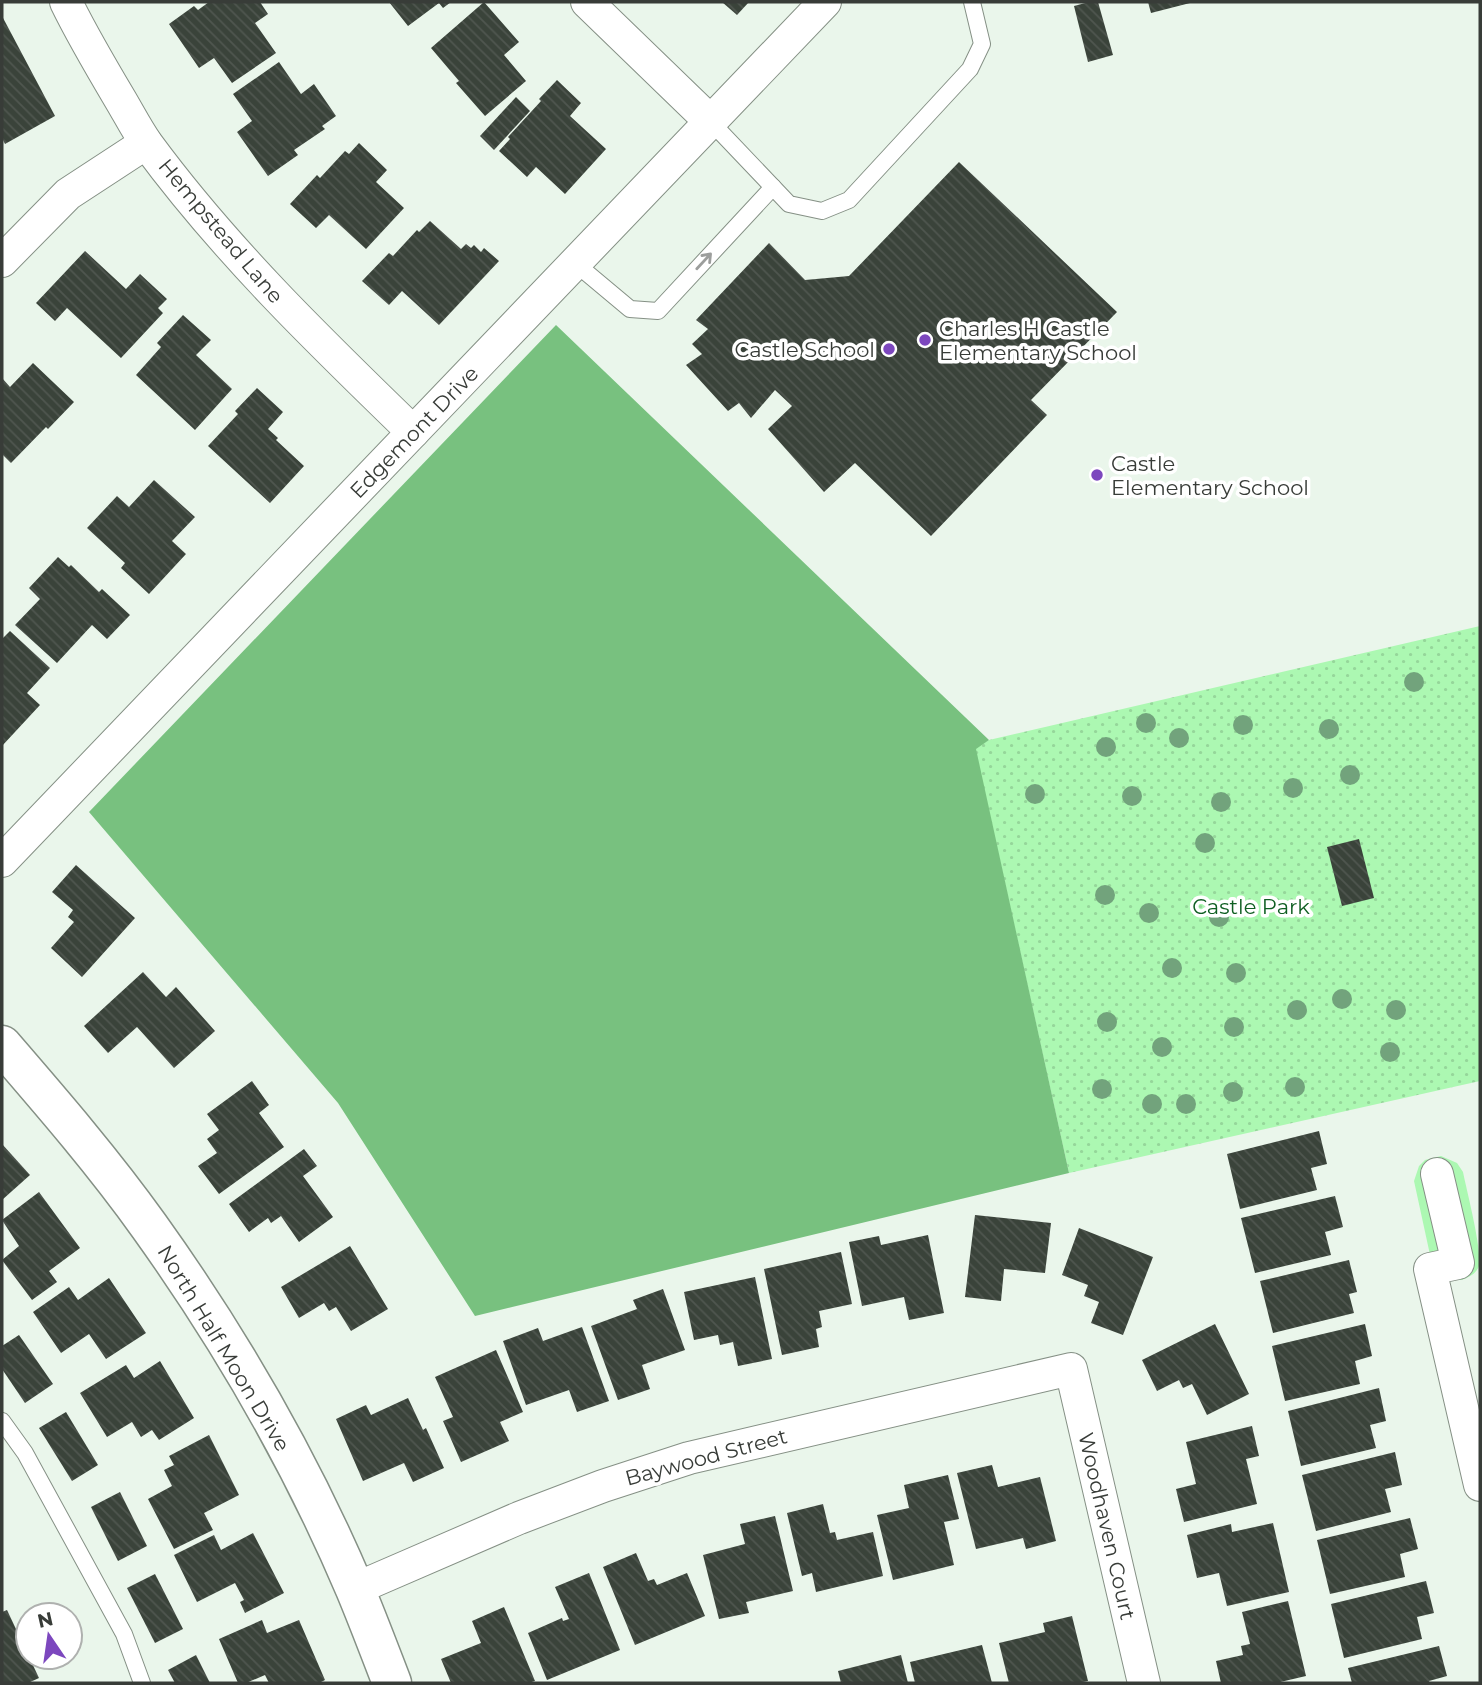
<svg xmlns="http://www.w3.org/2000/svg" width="1482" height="1685" font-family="Montserrat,sans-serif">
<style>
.green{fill:#acf8b2}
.park{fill:url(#park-dots)}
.water{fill:#78c17f}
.building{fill:url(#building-back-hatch)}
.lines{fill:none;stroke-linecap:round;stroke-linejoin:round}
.service-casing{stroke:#859085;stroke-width:18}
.minor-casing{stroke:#859085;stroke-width:34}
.tertiary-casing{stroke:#859085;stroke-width:41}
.service{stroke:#fff;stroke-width:16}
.minor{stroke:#fff;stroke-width:32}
.tertiary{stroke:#fff;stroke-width:38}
.tree{fill:#72a37c}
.oneway{stroke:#9c9e9c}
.poi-dot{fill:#7c47be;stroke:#fff;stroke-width:2.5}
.labels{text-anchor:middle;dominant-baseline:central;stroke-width:7;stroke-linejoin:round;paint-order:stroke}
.street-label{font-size:21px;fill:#383c38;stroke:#fff}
.poi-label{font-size:21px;fill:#383c38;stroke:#fff;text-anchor:start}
.park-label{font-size:21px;fill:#0f5f22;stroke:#fff}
</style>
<defs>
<pattern id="park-dots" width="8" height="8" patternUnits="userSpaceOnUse" patternTransform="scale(1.75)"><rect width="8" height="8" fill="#acf8b2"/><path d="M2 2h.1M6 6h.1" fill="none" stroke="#95d69a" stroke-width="1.8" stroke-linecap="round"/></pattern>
<pattern id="building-back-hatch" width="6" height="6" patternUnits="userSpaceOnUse" patternTransform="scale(1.75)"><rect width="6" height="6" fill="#3a433a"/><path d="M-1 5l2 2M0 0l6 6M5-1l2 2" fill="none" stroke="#4f564f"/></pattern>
</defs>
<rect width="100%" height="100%" fill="#eaf6eb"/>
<path class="green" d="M1441 1156 1457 1163 1463 1172C1467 1192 1482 1249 1479 1266 1476 1274 1469 1277 1462 1280L1444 1278 1432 1264 1414 1181 1419 1166 1425 1160Z"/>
<path class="park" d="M1480 626V1081L1069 1173 975 748 989 740Z"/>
<path class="water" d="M556 325 989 740 976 749 1069 1173 475 1316 338 1103 89 812Z"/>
<g class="building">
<path d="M209 2H260L268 14 255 23 276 53 232 83 214 58 199 68 169 24 194 6 198 10Z"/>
<path d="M389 2H451L443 8 439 3 408 26Z"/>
<path d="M484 2 519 42 504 55 526 81 485 116 456 83 459 81 431 48Z"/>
<path d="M722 2H749L737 15Z"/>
<path d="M1089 2H1098L1113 55 1088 62 1074 6Z"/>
<path d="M1148 2H1190V3L1151 13Z"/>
<path d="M2 16 55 116 5 144 2 138Z"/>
<path d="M279 62 301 94 314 84 336 116 322 126 325 129 294 150 298 155 268 176 237 132 252 121 233 94Z"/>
<path d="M557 80 581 103 570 116 606 149 565 194 536 167 527 177 499 151 510 139 508 137 541 101 539 99Z"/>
<path d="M516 97 530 111 494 150 480 136Z"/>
<path d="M359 143 387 170 376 182 404 208 366 249 329 215 316 228 290 204 317 175 320 178 345 151 349 154Z"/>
<path d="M959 162 1117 312 1031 400 1047 415 931 536 855 463 824 492 768 429 792 406 775 390 751 418 739 403 728 411 686 365 702 354 692 344 708 329 696 320 769 243 805 280 849 276Z"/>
<path d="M430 221 461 249 466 244 471 248 474 245 481 252 484 248 499 261 439 325 402 291 389 305 362 281 389 253 393 256 417 230 419 232Z"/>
<path d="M85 251 126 289 140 274 167 299 158 308 163 313 121 358 67 308 55 321 36 303Z"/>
<path d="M183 315 211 340 196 355 232 389 195 430 136 375 161 347 157 343Z"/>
<path d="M33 363 74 402 48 429 46 427 11 463 2 454V378L10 387Z"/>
<path d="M257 388 283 412 268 429 278 438 276 440 304 466 270 503 208 446 238 414 235 411Z"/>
<path d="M154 480 195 517 172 541 186 554 149 594 121 568 125 563 87 528 117 496 129 507Z"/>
<path d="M58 557 69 567 71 565 99 592 102 589 130 615 107 639 92 625 57 663 15 625 40 599 29 588Z"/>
<path d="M10 631 50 668 27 693 40 705 2 746V639Z"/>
<path d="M1359 839 1374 898 1342 906 1327 847Z"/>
<path d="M76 865 135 918 82 977 51 948 74 922 68 917 73 910 52 892Z"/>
<path d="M143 972 166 997 176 987 215 1031 174 1068 137 1027 108 1053 84 1026Z"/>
<path d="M252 1081 269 1105 259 1113 284 1147 219 1194 198 1166 217 1153 207 1139 219 1130 207 1114Z"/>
<path d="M1319 1131 1327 1164 1311 1168 1317 1190 1240 1209 1227 1154Z"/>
<path d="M2 1144 30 1175 2 1200Z"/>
<path d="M304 1149 317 1166 303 1176 333 1217 299 1242 281 1216 271 1223 268 1218 249 1232 229 1204Z"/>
<path d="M39 1192 80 1248 49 1271 57 1282 32 1300 2 1260 19 1246 2 1220Z"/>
<path d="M1335 1196 1343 1227 1325 1232 1331 1255 1255 1273 1241 1218Z"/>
<path d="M975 1215 1051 1223 1045 1273 1004 1269 1001 1301 965 1297Z"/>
<path d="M1079 1228 1153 1257 1123 1335 1091 1323 1099 1302 1084 1296 1088 1285 1062 1275Z"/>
<path d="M928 1235 944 1313 909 1320 904 1297 862 1306 849 1242 879 1236 881 1245Z"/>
<path d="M350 1246 388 1309 351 1331 336 1307 329 1311 324 1303 299 1318 281 1287Z"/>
<path d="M841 1252 852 1304 819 1311 822 1327 816 1329 819 1347 782 1355 764 1269Z"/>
<path d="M1349 1260 1357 1292 1349 1294 1354 1313 1273 1333 1260 1281Z"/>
<path d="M755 1277 772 1359 738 1366 733 1342 720 1345 718 1335 694 1340 684 1292Z"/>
<path d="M109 1278 146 1333 106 1359 89 1334 61 1353 33 1312 69 1287 78 1300Z"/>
<path d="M663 1289 685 1350 642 1365 650 1389 618 1400 591 1326 637 1309 633 1300Z"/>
<path d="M1215 1324 1249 1394 1207 1415 1192 1384 1183 1388 1179 1380 1157 1391 1142 1360Z"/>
<path d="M1365 1324 1372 1356 1355 1361 1360 1384 1285 1401 1272 1346Z"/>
<path d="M582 1327 609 1401 577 1412 569 1390 526 1405 503 1341 538 1328 543 1341Z"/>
<path d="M19 1335 53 1384 25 1403 2 1369V1346Z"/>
<path d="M496 1350 523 1412 500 1422 509 1441 461 1462 443 1421 453 1417 435 1377Z"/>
<path d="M160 1361 194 1418 159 1440 152 1430 141 1437 132 1422 107 1437 80 1393 126 1365 134 1378Z"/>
<path d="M1379 1388 1386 1421 1370 1425 1376 1448 1301 1466 1288 1411Z"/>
<path d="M408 1398 423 1430 426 1428 444 1468 413 1482 404 1463 363 1481 336 1419 366 1405 371 1415Z"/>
<path d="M66 1412 98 1465 72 1481 39 1428Z"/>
<path d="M1252 1426 1259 1456 1246 1459 1257 1504 1184 1522 1176 1489 1196 1484 1186 1442Z"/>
<path d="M209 1435 239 1495 204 1513 213 1530 174 1549 148 1499 172 1486 164 1470 174 1465 169 1456Z"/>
<path d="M1395 1452 1402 1485 1385 1489 1391 1512 1316 1531 1302 1475Z"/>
<path d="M992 1465 998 1487 1040 1477 1056 1541 1026 1549 1023 1538 976 1549 957 1473Z"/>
<path d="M948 1475 959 1519 944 1522 954 1565 893 1580 877 1515 909 1508 904 1485Z"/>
<path d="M120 1492 147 1546 118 1561 91 1507Z"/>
<path d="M823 1504 830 1533 835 1532 837 1540 873 1532 883 1576 816 1592 812 1573 802 1576 787 1513Z"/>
<path d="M775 1516 793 1591 746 1602 749 1613 719 1619 703 1555 745 1544 740 1524Z"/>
<path d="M1410 1518 1418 1549 1400 1554 1405 1577 1330 1594 1317 1540Z"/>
<path d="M1273 1523 1289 1592 1227 1606 1219 1573 1197 1578 1187 1535 1231 1524 1232 1532Z"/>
<path d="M253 1533 284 1593 245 1613 240 1602 244 1600 235 1583 197 1602 174 1555 214 1535 221 1550Z"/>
<path d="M636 1553 648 1581 654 1579 657 1585 687 1573 705 1616 635 1645 603 1567Z"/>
<path d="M589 1573 620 1650 547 1680 528 1633 562 1618 563 1621 569 1619 555 1587Z"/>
<path d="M155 1574 183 1629 155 1643 127 1588Z"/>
<path d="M1426 1581 1434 1613 1417 1617 1422 1639 1344 1658 1331 1604Z"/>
<path d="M1288 1601 1306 1676 1276 1683H1221L1216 1661 1243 1655 1241 1646 1250 1644 1242 1612Z"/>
<path d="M504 1607 535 1681 528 1683H451L441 1659 481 1643 472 1621Z"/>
<path d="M7 1610 39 1678 28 1683H2V1612Z"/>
<path d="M1072 1616 1088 1681 1078 1683H1009L999 1643 1045 1632 1043 1623Z"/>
<path d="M262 1620 267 1633 299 1620 325 1680 319 1683H269L265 1675 246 1683H238L219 1639Z"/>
<path d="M982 1645 992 1683H915L910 1662Z"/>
<path d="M1439 1646 1447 1676 1429 1681 1430 1683H1352L1348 1668Z"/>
<path d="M196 1655 210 1683H175L168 1670Z"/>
<path d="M901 1655 908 1683H841L838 1671Z"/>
</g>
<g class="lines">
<g class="service-casing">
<g id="service">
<path d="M711 122 789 204 822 211 849 200 970 69 982 44 972 2"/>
<path d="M575 263 630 309 658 311 773 187"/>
<path d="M2 1421 25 1453 124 1634 142 1683"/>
</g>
</g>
<g class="minor-casing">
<g id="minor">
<path d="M66 2C82 35 101 67 120 99 129 114 137 130 147 144 225 250 319 341 413 432"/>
<path d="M587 2 711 122"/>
<path d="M2 261 68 194 146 143"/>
<path d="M2 861 825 2"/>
<path d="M1437 1174 1458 1263 1430 1269 1480 1485"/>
<path d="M355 1589 519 1518 603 1486 689 1458 1071 1369 1144 1683"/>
</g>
</g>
<g class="tertiary-casing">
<path id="tertiary" d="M2 1045C53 1104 104 1163 149 1226 230 1339 301 1462 355 1589 368 1620 380 1652 392 1683"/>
</g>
<use href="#service" class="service"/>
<use href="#minor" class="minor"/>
<use href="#tertiary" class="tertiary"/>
</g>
<g class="tree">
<circle cx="1414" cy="682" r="10"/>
<circle cx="1146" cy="723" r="10"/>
<circle cx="1243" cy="725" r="10"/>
<circle cx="1329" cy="729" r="10"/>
<circle cx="1179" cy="738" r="10"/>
<circle cx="1106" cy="747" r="10"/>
<circle cx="1350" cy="775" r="10"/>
<circle cx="1293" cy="788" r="10"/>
<circle cx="1035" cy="794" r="10"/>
<circle cx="1132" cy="796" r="10"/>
<circle cx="1221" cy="802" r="10"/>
<circle cx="1205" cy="843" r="10"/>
<circle cx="1105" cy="895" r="10"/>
<circle cx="1149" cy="913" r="10"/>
<circle cx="1219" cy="917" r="10"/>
<circle cx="1172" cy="968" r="10"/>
<circle cx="1236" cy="973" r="10"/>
<circle cx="1342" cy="999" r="10"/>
<circle cx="1297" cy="1010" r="10"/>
<circle cx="1396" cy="1010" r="10"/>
<circle cx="1107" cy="1022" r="10"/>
<circle cx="1234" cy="1027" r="10"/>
<circle cx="1162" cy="1047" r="10"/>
<circle cx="1390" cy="1052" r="10"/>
<circle cx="1295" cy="1087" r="10"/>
<circle cx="1102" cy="1089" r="10"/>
<circle cx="1233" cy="1092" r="10"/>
<circle cx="1152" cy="1104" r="10"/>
<circle cx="1186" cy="1104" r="10"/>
</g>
<defs><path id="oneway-shaft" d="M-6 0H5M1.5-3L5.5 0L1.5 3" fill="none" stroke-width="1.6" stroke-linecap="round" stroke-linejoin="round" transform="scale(1.75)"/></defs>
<use class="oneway" href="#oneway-shaft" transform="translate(704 261) rotate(-47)"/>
<g class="poi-dot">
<circle cx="925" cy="340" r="7"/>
<circle cx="889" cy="349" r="7"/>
<circle cx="1097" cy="475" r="7"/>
</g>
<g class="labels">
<g class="street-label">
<text transform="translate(221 231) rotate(50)">Hempstead Lane</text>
<text transform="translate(414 432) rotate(-46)">Edgemont Drive</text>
<text transform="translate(224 1348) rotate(59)">North Half Moon Drive</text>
<text transform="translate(706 1457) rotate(-15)">Baywood Street</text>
<text transform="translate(1107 1526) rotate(77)">Woodhaven Court</text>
</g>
<g class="poi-label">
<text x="939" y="328">Charles H Castle<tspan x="939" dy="24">Elementary School</tspan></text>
<text x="875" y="349" text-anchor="end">Castle School</text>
<text x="1111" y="463">Castle<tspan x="1111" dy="24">Elementary School</tspan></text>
</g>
<g class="park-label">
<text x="1251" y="906">Castle Park</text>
</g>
</g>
<rect width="1482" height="1685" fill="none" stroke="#383c38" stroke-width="7"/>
<g transform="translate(49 1636) rotate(347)"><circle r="33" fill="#ffffff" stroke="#afb1af" stroke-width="2"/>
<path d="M0-5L12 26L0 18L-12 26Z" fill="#7c47be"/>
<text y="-10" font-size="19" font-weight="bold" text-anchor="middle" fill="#383c38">N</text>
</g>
</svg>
